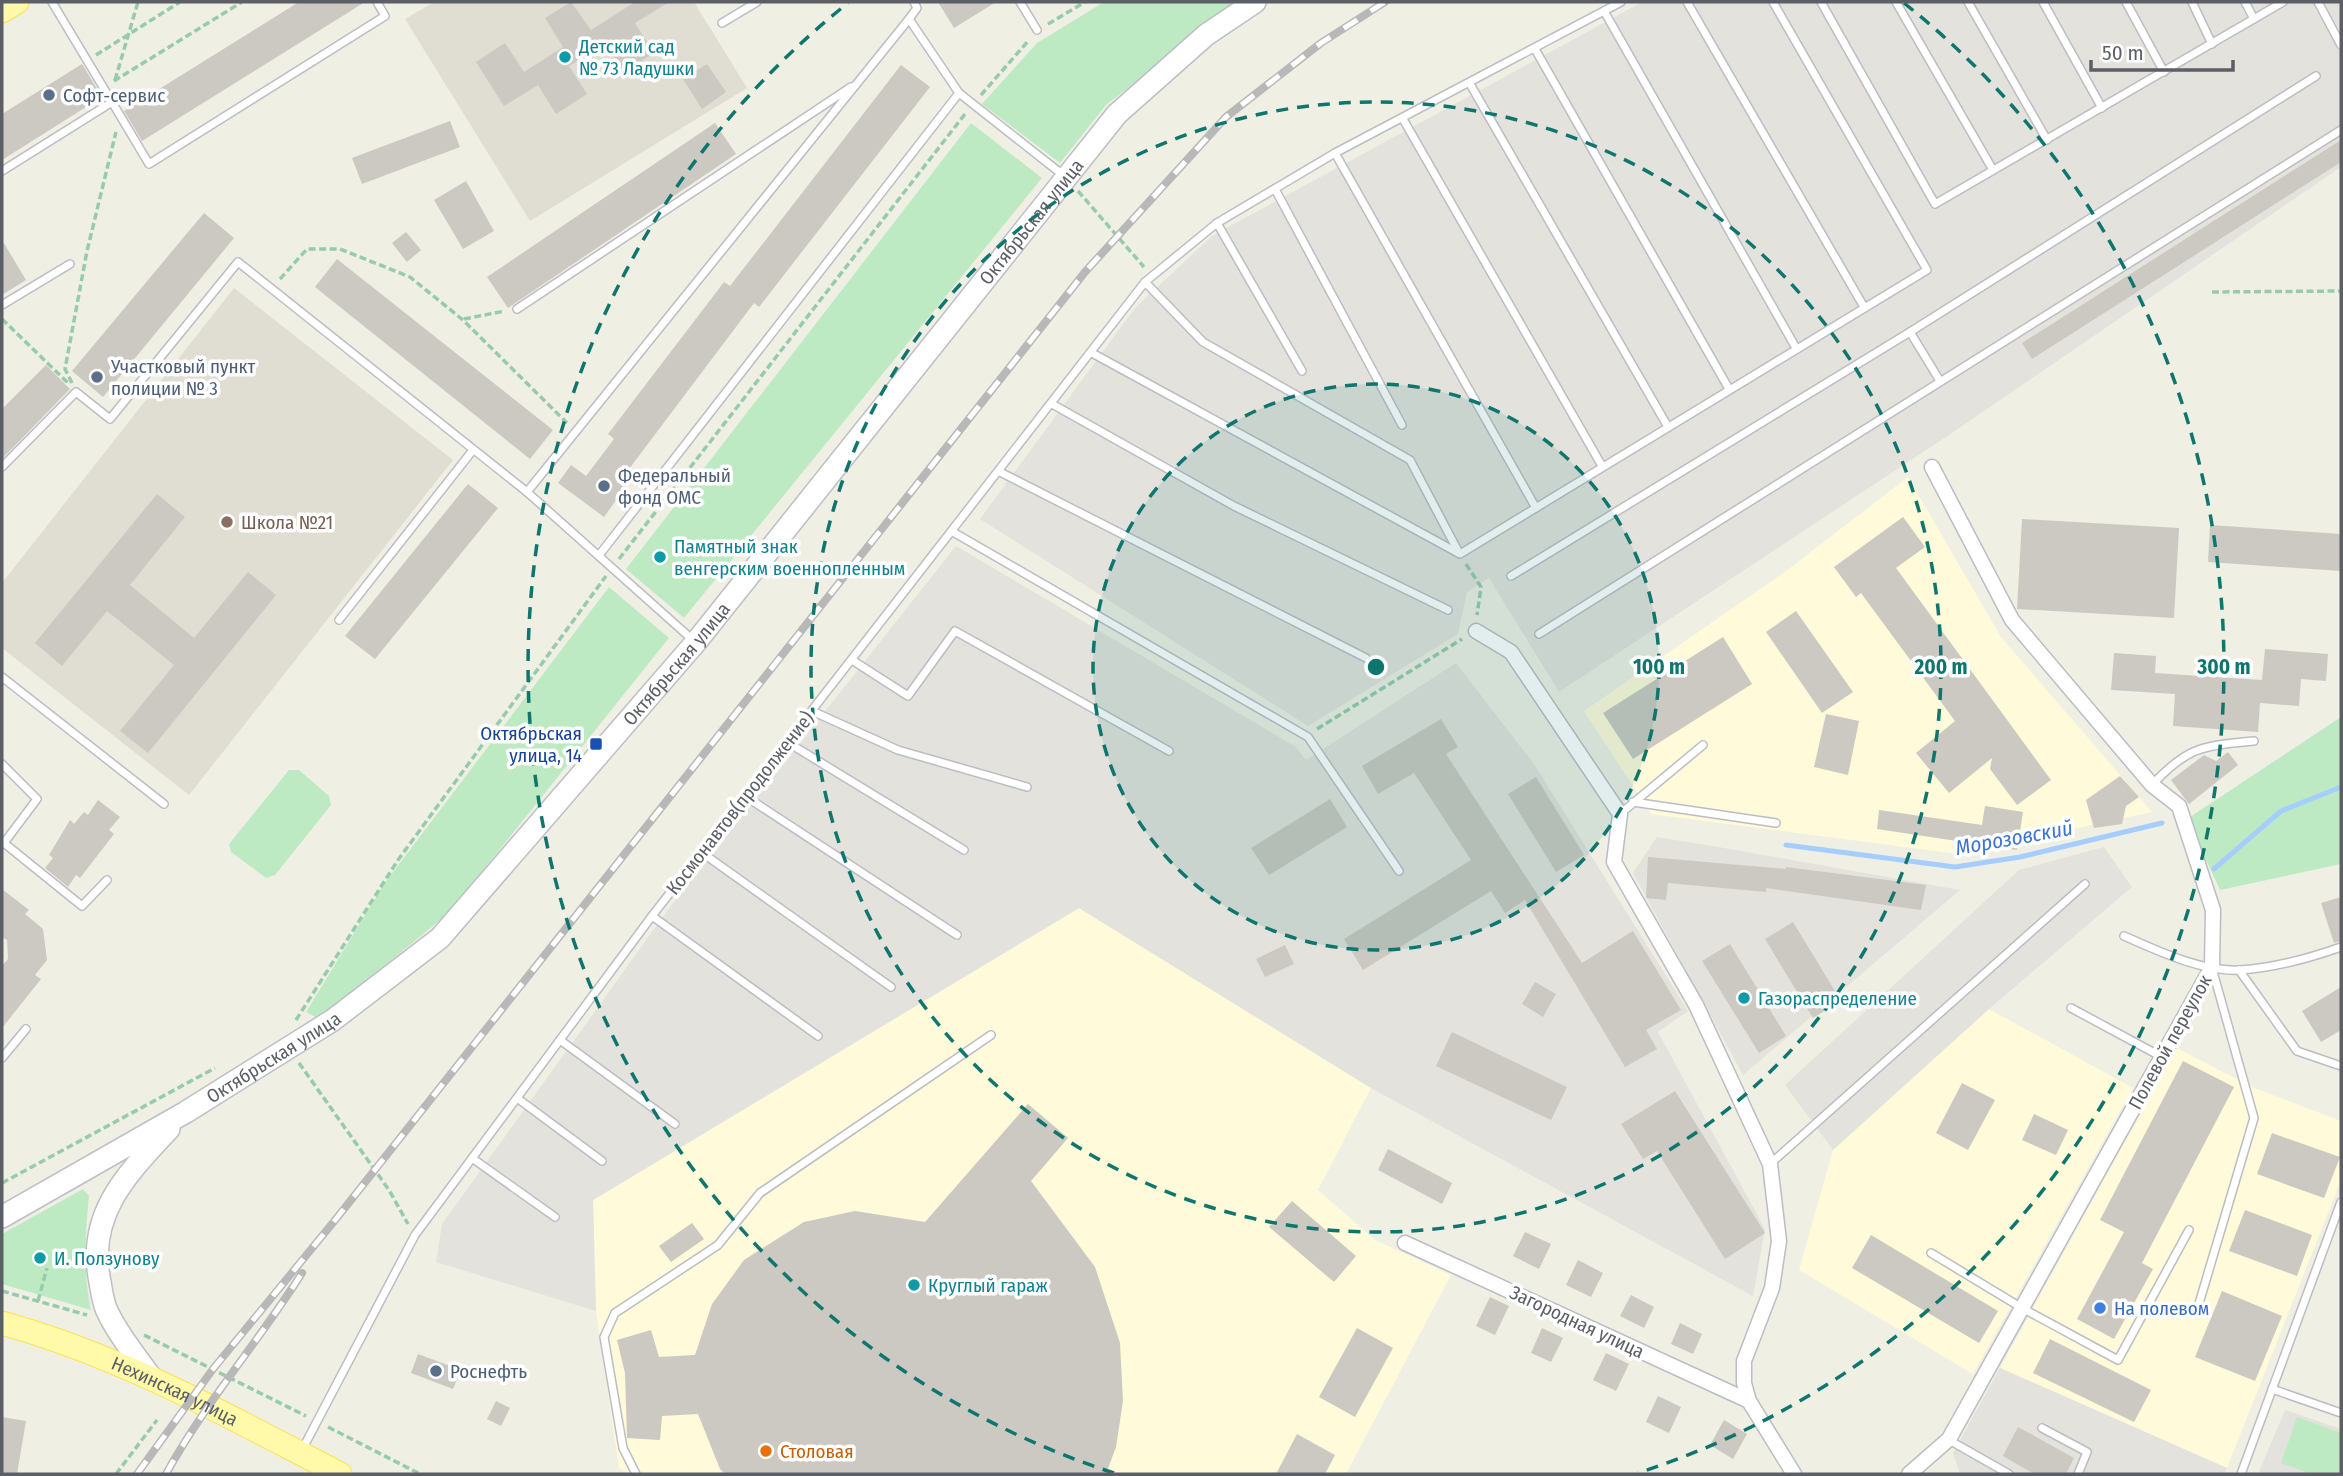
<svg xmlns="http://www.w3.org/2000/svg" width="2343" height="1476" font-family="'Fira Sans Condensed',sans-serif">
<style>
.commercial{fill:#fffada}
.industrial{fill:#e3e2dc}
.education{fill:#e0ded3}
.green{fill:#beeac3}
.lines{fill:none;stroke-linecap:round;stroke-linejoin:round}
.stream{stroke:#a5ceff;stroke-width:5}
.building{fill:#cbc9c1}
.service-casing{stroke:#bcbdc4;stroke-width:10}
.minor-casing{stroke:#bcbdc4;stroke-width:17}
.secondary-casing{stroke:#bdbfc6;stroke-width:24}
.primary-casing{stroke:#fee04f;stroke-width:25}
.path{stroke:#96cbab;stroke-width:3.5;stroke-dasharray:7 3.5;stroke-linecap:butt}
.service{stroke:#fff;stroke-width:7}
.minor{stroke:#fff;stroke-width:14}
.secondary{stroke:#fff;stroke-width:21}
.primary{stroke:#fffaaa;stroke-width:23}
.rail-casing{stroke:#b8b8b9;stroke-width:8}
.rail{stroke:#fff;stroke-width:5;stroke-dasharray:16;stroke-linecap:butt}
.ring{fill:none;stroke:#0f766e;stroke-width:3.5;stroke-dasharray:12 9}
.culture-dot{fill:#0f9aa8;stroke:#fff;stroke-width:2.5}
.service-dot{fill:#5c6f8a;stroke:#fff;stroke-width:2.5}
.education-dot{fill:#8d6e63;stroke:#fff;stroke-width:2.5}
.transit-dot{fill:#1a4fb4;stroke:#fff;stroke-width:2.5}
.shop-dot{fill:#3f7fe0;stroke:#fff;stroke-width:2.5}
.food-dot{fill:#e8710a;stroke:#fff;stroke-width:2.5}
.labels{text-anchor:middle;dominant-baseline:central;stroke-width:7;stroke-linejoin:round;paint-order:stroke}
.culture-label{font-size:19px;fill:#0d838f;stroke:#fff;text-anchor:start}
.service-label{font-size:19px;fill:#4e5e75;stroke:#fff;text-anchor:start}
.street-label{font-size:19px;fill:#5c5f66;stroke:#fff}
.education-label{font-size:19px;fill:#785e54;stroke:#fff;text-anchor:start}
.transit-label{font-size:19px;fill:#164399;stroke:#fff;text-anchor:end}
.shop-label{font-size:19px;fill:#366cbe;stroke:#fff;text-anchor:start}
.food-label{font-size:19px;fill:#c56008;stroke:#fff;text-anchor:start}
.water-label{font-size:21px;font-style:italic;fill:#3c73ce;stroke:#fff}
.centre{fill:#0f766e;stroke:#fff;stroke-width:3.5}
.ring-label{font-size:21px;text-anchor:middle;font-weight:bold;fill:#0f766e;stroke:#fff;stroke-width:7;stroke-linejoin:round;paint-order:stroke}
</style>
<rect width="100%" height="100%" fill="#f0efe4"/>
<g class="commercial">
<path d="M1908 477 2001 637 2152 812 1958 854 1651 814 1584 711 1786 571Z"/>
<path d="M1079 908 1371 1088 1318 1190 1375 1240 1451 1275 1346 1474H630L619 1468 596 1311 593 1200Z"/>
<path d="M1989 1009 2133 1088 1973 1374 1799 1270 1833 1150Z"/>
<path d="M2177 1048 2252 1087 2341 1121V1180L2227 1468 2000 1368Z"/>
</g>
<g class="industrial">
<path d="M1642 2H2341V167L1946 437 1559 692 1489 578 1467 592 1458 634 1308 726 980 519 1135 308 1212 236Z"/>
<path d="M956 546 1296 747 1306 760 1456 663 1534 764 1688 1011 1658 1032 1765 1229 1753 1296 1371 1088 1079 908 593 1200 596 1311 436 1262 442 1224 667 911Z"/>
<path d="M1657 837 1730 849 1960 890 1743 1075 1633 873Z"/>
<path d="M2104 847 2132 887 1989 1009 1833 1150 1785 1085 2019 870Z"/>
<path d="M2000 1368 2227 1468 2224 1474H1960L1953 1453Z"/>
<path d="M2285 1410 2341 1429V1474H2258Z"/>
</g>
<g class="education">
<path d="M434 2H694L747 88 530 221 405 19Z"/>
<path d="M234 288 453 460 189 795 2 648V583Z"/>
</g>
<g class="green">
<path d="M1104 2H1239L1106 105 1060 163 982 104 1037 43Z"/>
<path d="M971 123 1042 178 684 618 626 569Z"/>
<path d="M609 587 669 638 449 913 319 1019 306 1012 384 884Z"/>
<path d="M2341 717V864L2220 890 2187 819Z"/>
<path d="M289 770H299L329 796 331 805 275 875 266 878 231 852 229 844Z"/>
<path d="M83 1189 89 1196C85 1236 83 1272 91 1310L2 1284V1234Z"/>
<path d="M2297 1417 2341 1433V1474H2312L2281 1463Z"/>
</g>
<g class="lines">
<g class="stream">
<path d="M1786 845 1955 867 2020 857 2162 823"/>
<path d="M2214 869 2281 811 2341 787"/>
</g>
</g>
<g class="building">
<path d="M299 2H365L142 141 124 111Z"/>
<path d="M571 2 591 30 635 2H669L635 23 654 53 624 72 605 43 569 66 587 94 556 114 538 85 504 106 476 62 505 43 524 72 563 47 545 18Z"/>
<path d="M938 2H996L954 28Z"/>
<path d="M82 64 102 97 2 160V114Z"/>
<path d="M707 64 726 92 702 109 683 79Z"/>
<path d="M901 65 930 87 759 307 754 303 629 469 635 474 604 517 558 483 571 465 586 476 614 439 608 434 724 282 730 286Z"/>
<path d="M450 121 460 147 362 184 352 158Z"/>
<path d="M715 123 736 154 508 308 487 277Z"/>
<path d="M2341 140V162L2032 359 2022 343Z"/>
<path d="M466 181 494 231 463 249 434 200Z"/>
<path d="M204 213 234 238 103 397 72 371Z"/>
<path d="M406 232 421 250 407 262 392 243Z"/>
<path d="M2 240 26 280 2 295Z"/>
<path d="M337 259 553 430 530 459 315 287Z"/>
<path d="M46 365 70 389 2 459V409Z"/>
<path d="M468 484 498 508 375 659 345 636Z"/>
<path d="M157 494 185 517 130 585 194 638 248 572 276 595 148 753 120 731 174 665 107 611 62 666 35 643Z"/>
<path d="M1903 517 1925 547 1896 568 2051 780 2017 805 1990 769 1992 758 1949 793 1916 753 1955 721 1861 593 1856 597 1834 567Z"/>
<path d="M2022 519 2179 528 2174 618 2017 609Z"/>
<path d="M2210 525 2341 534V571L2208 562Z"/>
<path d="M1796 611 1853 692 1822 713 1766 632Z"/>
<path d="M1723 637 1752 684 1633 759 1603 713Z"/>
<path d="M2265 649 2328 654 2326 681 2301 679 2299 706 2260 703 2258 732 2173 726 2175 694 2111 690 2114 653 2156 656 2155 673 2262 680Z"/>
<path d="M1826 714 1859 721 1848 775 1814 767Z"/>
<path d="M1441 719 1458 747 1446 754 1582 963 1633 931 1681 1010 1646 1030 1657 1049 1625 1067 1525 900 1505 913 1491 891 1363 970 1344 939 1471 860 1414 773 1378 794 1362 766Z"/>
<path d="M2228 752 2238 765 2189 804 2171 780 2204 755 2216 761Z"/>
<path d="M2120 776 2139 797 2126 806 2122 824 2094 828 2086 800Z"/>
<path d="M1536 777 1584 855 1556 872 1508 794Z"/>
<path d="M1330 799 1347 827 1269 875 1251 848Z"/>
<path d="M98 800 120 817 109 830 114 834 80 878 76 875 68 887 45 868 53 858 49 855 70 820 74 824 84 812 88 815Z"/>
<path d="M1985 806 2023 812 2017 850 1877 829 1879 810 1982 825Z"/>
<path d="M1648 857 1786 869V867L1926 885 1921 910 1766 888V892L1668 883 1666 900 1646 898Z"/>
<path d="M2 889 29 910 25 914 43 929 47 960 35 975 41 979 2 1028V966L8 959 7 940 2 937Z"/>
<path d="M2341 897V941L2334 943 2321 903Z"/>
<path d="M1793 922 1841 1001 1813 1018 1765 939Z"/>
<path d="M1730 944 1786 1036 1759 1053 1702 961Z"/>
<path d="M1285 945 1294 964 1265 977 1256 959Z"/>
<path d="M1535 982 1556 994 1543 1017 1522 1004Z"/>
<path d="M2341 987V1030L2321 1042 2302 1011Z"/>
<path d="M1452 1032 1567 1087 1551 1120 1436 1066Z"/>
<path d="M2183 1061 2234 1087 2142 1263 2153 1269 2114 1339 2077 1319 2124 1232 2100 1220Z"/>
<path d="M1962 1083 1995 1100 1968 1150 1936 1133Z"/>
<path d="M1675 1091 1765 1233 1725 1259 1657 1151 1643 1159 1621 1124Z"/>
<path d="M1028 1104 1068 1138 1031 1181 1095 1267 1120 1343 1123 1401 1116 1447 1106 1474H725L720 1469 698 1414 662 1416 660 1440 627 1438 625 1373 617 1340 651 1330 659 1357 695 1355 712 1304 744 1260 804 1222 855 1211 925 1222Z"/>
<path d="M2034 1114 2068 1130 2056 1155 2022 1140Z"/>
<path d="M2272 1133 2340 1157 2324 1198 2257 1174Z"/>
<path d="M1388 1149 1452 1183 1442 1204 1378 1170Z"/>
<path d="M1292 1201 1356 1256 1334 1282 1269 1227Z"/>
<path d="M2245 1210 2312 1235 2297 1276 2229 1251Z"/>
<path d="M692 1223 704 1239 671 1262 659 1246Z"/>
<path d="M1525 1232 1551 1244 1539 1269 1513 1256Z"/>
<path d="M1871 1235 1998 1311 1979 1343 1852 1268Z"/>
<path d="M1578 1260 1603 1273 1591 1297 1566 1285Z"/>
<path d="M2222 1291 2282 1316 2255 1381 2195 1357Z"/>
<path d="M1631 1295 1654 1307 1644 1328 1620 1316Z"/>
<path d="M1490 1297 1509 1306 1495 1335 1476 1326Z"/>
<path d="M1680 1323 1702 1334 1693 1354 1671 1344Z"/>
<path d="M1357 1328 1393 1348 1355 1417 1319 1397Z"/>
<path d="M1542 1328 1563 1338 1551 1362 1531 1353Z"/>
<path d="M2050 1339 2151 1390 2134 1422 2033 1373Z"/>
<path d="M1606 1353 1629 1364 1616 1391 1593 1380Z"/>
<path d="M418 1354 461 1370 453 1389 411 1373Z"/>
<path d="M1658 1396 1681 1407 1669 1433 1646 1422Z"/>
<path d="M496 1401 510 1408 501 1426 487 1419Z"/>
<path d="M2 1417 26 1421 17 1474H2Z"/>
<path d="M1724 1420 1747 1434 1733 1459 1710 1445Z"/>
<path d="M2018 1427 2074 1458 2066 1474H2034L2003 1456Z"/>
<path d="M1297 1434 1335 1455 1325 1474H1276Z"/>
</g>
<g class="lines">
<g class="service-casing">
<g id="service">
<path d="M52 2 112 102"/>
<path d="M914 2 917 8 909 19 959 93 1063 175"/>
<path d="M1020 2 1037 30"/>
<path d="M1687 2 1864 307"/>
<path d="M1821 2 1935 204 2283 2"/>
<path d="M1896 2 1993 170"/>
<path d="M1968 2 2047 140"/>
<path d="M2043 2 2102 108"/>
<path d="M2126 2 2164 72"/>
<path d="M2192 2 2212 44"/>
<path d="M2245 2 2254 19"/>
<path d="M2318 2 2341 45"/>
<path d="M1604 11 1796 348"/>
<path d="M722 23 757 2"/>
<path d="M1535 49 1729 389"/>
<path d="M1470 84 1668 427"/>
<path d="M1403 119 1602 466"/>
<path d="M1335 153 1536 508"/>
<path d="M2 171 112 102 149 164 385 16 377 2"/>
<path d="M1275 189 1402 425"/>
<path d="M1217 223 1302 371"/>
<path d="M1145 282 1203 342 1410 460 1459 553"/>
<path d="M2 305 70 264"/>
<path d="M517 309 851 87"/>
<path d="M1910 332 1940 381"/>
<path d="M1092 353 1460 554 1927 270 1773 2"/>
<path d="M1052 404 1234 506 1448 610"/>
<path d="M2 467 76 392 110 419 238 262 527 492 694 641"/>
<path d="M1000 472 1366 658"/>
<path d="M527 492 909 19"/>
<path d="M953 532 1308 737 1399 871"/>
<path d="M600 554 959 93"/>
<path d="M1511 576 1910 332 2316 76"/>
<path d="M339 620 473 450"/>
<path d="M1539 634 2341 130"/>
<path d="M852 660 908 696 955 631 1169 751"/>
<path d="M2 677 164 804"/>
<path d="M812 711 898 750 1027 787"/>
<path d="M787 742 964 850"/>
<path d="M2 764 37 799 4 843 82 906 107 880"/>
<path d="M2152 785C2188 746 2203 746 2254 741"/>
<path d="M745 796 957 935"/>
<path d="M1633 802 1776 823"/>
<path d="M1620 814 1703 745"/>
<path d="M701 852 891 987"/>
<path d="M652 916 818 1036"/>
<path d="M2124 936C2158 951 2202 972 2240 970 2273 968 2310 958 2341 947"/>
<path d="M2239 970 2297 1051 2341 1066"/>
<path d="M2071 1008 2162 1057"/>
<path d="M560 1040 675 1124"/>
<path d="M2 1058 26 1029"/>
<path d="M517 1098 602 1161"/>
<path d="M472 1158 555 1217"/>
<path d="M1770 1164 2085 884"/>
<path d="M1931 1253 2022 1308 2118 1360 2189 1230"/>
<path d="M2198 1307 2254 1118 2212 968"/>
<path d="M2272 1389 2341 1413"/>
<path d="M2042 1428 2087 1452 2078 1474"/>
<path d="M1949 1440 2009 1474"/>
<path d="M302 1450 415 1235 652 916 1145 282 1217 223 1335 153 1621 2"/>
<path d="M636 1474 623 1448 604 1337 615 1313 718 1245 760 1193 991 1035"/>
<path d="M2241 1474 2341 1202"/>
</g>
</g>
<g class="minor-casing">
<g id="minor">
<path d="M1476 631 1511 652 1620 814 1614 862 1696 1005 1770 1164 1779 1241 1772 1288 1744 1361V1383L1749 1401 1794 1474"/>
<path d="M1405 1243 1749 1401"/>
<path d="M1909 1474 1949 1439 2212 967 2213 910 2179 806 2152 785 2012 620 1932 467"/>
</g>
</g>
<g class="secondary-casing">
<g id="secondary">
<path id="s1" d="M2 1217 186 1112 333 1020 440 938 696 642 1117 114 1206 35 1255 2"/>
<path d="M150 1376C136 1356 119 1336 108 1313 103 1304 102 1293 100 1282 86 1215 126 1175 169 1129"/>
</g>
</g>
<g class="primary-casing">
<g id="primary">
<path d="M2 11 17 2"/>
<path id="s2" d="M2 1323C122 1356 230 1417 340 1474"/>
</g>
</g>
<g class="path">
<path d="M1048 24 1085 2"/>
<path d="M96 55 180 2"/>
<path d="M115 80 138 2"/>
<path d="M114 81 242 2"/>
<path d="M981 95 1029 40"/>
<path d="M1078 191 1144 267"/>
<path d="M280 279 307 249H340L410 277 463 320 567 423"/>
<path d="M2212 292 2341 291"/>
<path d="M2 319 68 383"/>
<path d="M464 319 505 311"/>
<path d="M72 383 65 369 87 251 116 132"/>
<path d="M619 559 965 114"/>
<path d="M1466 564 1481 587 1477 615"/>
<path d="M1317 729 1462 639"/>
<path d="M296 1020 398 860 606 576"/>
<path d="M299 1063 389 1190 408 1224"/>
<path d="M2 1183 215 1068"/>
<path d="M2 1291 87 1315"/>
<path d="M38 1301 47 1268"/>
<path d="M144 1335 306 1416"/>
<path d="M328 1427 420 1474"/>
<path d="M116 1474 157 1420"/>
</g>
<use href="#service" class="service"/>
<use href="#minor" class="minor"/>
<use href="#secondary" class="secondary"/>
<use href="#primary" class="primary"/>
<g class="rail-casing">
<g id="rail">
<path d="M137 1474 213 1369 336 1219 1085 272 1226 117 1321 43 1385 2"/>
<path d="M166 1474C205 1403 259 1341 302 1273"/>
</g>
</g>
<use href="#rail" class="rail"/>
</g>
<circle cx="1376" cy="667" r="283" fill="#0f766e" fill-opacity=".12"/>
<g class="ring">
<circle cx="1376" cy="667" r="283"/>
<circle cx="1376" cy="667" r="565"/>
<path d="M1114 1473A848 848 0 0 1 848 3M1904 3A848 848 0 0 1 1638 1473"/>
</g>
<g class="culture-dot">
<circle cx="565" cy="57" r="7"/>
<circle cx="660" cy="557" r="7"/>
<circle cx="1744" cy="998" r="7"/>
<circle cx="40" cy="1258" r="7"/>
<circle cx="914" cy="1285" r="7"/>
</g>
<g class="service-dot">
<circle cx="49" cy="95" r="7"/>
<circle cx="97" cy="377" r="7"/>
<circle cx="604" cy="486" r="7"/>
<circle cx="436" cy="1371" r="7"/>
</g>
<circle class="education-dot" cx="227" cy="522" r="7"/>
<rect class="transit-dot" x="589" y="737" width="14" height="14" rx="3.5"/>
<circle class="shop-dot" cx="2100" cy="1308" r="7"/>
<circle class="food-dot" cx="766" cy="1451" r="7"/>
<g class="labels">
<g class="culture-label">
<text x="579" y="46">Детский сад<tspan x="579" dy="22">№ 73 Ладушки</tspan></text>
<text x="674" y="546">Памятный знак<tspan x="674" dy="22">венгерским военнопленным</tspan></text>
<text x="1758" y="998">Газораспределение</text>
<text x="54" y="1258">И. Ползунову</text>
<text x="928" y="1285">Круглый гараж</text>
</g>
<g class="service-label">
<text x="63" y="95">Софт-сервис</text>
<text x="111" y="366">Участковый пункт<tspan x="111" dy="22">полиции № 3</tspan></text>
<text x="618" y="475">Федеральный<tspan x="618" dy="22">фонд ОМС</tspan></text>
<text x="450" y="1371">Роснефть</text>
</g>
<g class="street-label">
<text stroke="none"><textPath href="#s1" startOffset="1449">Октябрьская улица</textPath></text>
<text stroke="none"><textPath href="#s1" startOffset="882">Октябрьская улица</textPath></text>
<text transform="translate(740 803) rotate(-52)">Космонавтов(продолжение)</text>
<text transform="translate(2170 1042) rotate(-61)">Полевой переулок</text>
<text stroke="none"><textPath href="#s1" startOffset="315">Октябрьская улица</textPath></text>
<text transform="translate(1577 1322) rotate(25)">Загородная улица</text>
<text stroke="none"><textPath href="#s2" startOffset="186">Нехинская улица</textPath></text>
</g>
<g class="education-label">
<text x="241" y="522">Школа №21</text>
</g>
<g class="transit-label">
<text x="582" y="733">Октябрьская<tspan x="582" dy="22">улица, 14</tspan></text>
</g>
<g class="shop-label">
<text x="2114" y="1308">На полевом</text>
</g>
<g class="food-label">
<text x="780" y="1451">Столовая</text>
</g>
<g class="water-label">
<text transform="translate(2014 838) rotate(-10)">Морозовский</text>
</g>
</g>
<circle cx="1376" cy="667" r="10" class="centre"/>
<g class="ring-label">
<text x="1659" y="674">100 m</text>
<text x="1941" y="674">200 m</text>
<text x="2224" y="674">300 m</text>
</g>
<rect width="2343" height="1476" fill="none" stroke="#5c5f66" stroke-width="7"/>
<path d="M2091 60v10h142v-10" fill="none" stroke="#5c5f66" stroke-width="3.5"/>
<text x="2102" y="60" font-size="21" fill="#5c5f66" stroke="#ffffff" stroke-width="5" paint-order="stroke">50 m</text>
</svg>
